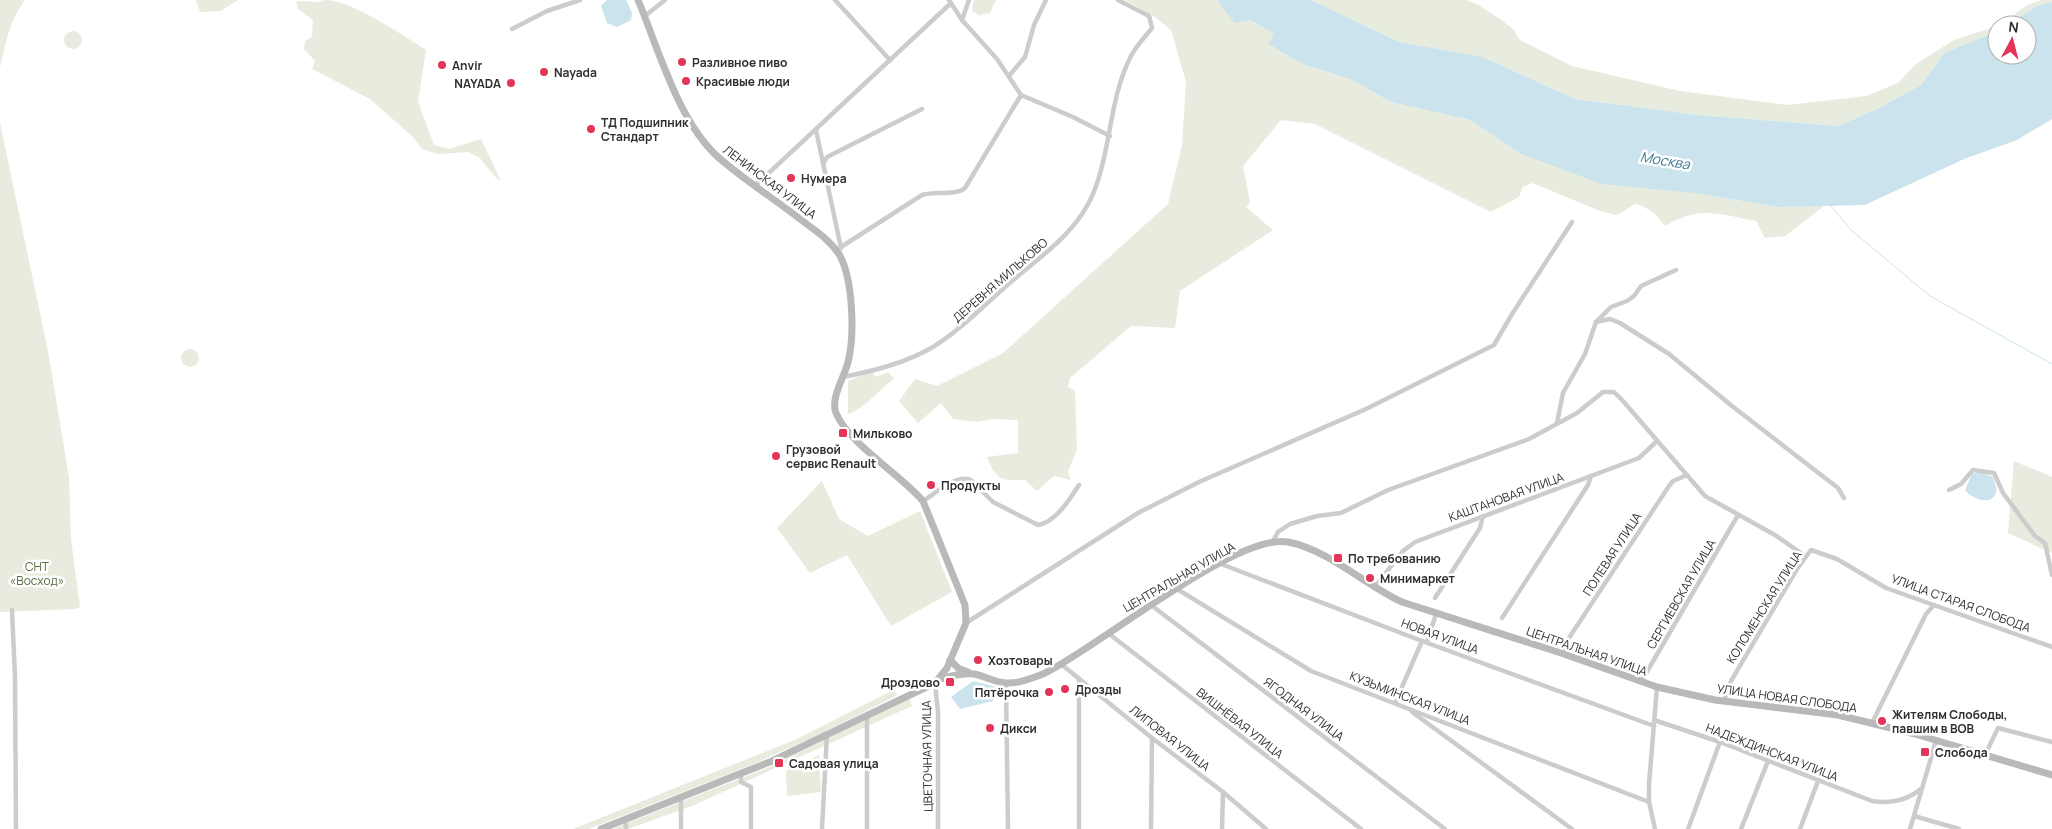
<svg xmlns="http://www.w3.org/2000/svg" width="2052" height="829" font-family="Manrope,sans-serif">
<style>
.green{fill:#e7ecde}
.water{fill:#cae3ec}
.lines{fill:none;stroke-linecap:round;stroke-linejoin:round}
.stream{stroke:#cae3ec;stroke-width:1}
.street{stroke:#ccc;stroke-width:4.5}
.secondary{stroke:#b9b9b9;stroke-width:7}
.poi-dot{fill:#e43457;stroke:#fff;stroke-width:2}
.labels{text-anchor:middle;dominant-baseline:central;stroke-width:5;stroke-linejoin:round;paint-order:stroke}
.poi-label{font-size:12px;font-weight:bold;fill:#2f2f2f;stroke:#fff;text-anchor:start}
.street-label{font-size:12px;fill:#2f2f2f;stroke:#fff}
.park-label{font-size:12px;fill:#586b3d;stroke:#fff}
.water-label{font-size:14px;font-style:italic;fill:#3e7b91;stroke:#fff}
</style>
<rect width="100%" height="100%" fill="#fff"/>
<g class="green">
<path d="M0 0H25C10 20 5 44 0 68Z"/>
<path d="M196 0H238L221 11 200 12Z"/>
<path d="M325 0C352 0 402 35 426 50L418 102 434 145 449 149 481 139 501 181 497 179 479 157 468 152 438 154 422 149 413 137 370 99 312 69 315 61 304 49 305 41 312 37 313 20 298 9 296 1 317 2Z"/>
<path d="M974 0H996L990 13 979 15 972 11Z"/>
<path d="M1125 0H1216L1235 22 1251 20 1274 34 1300 63 1352 80 1391 102 1470 120 1521 154 1695 193 1778 207 1824 206 1785 236 1765 238 1756 221C1718 214 1700 205 1665 226 1656 214 1650 208 1635 204L1617 215 1600 211 1532 183 1523 187 1519 197 1491 212 1315 124 1281 120 1243 166 1250 202 1246 207 1273 230 1180 291 1175 328 1131 326 1070 378 1068 387 1075 391 1077 449 1068 472 1071 480 1054 476 1037 491 1025 480C1001 481 996 480 987 457L1018 453V420L992 419 978 422 953 419 941 403 918 423 899 401 915 379 937 386 1003 353 1168 204 1182 145 1186 82 1171 30 1155 17Z"/>
<path d="M1311 0H1466L1477 4 1500 19 1513 29 1520 40 1572 66 1680 91 1787 105 1866 96 1898 83 1916 64 1954 40 1997 26V31L1944 53 1921 85 1877 109 1838 126 1698 115 1575 99 1483 57 1399 42Z"/>
<path d="M2041 0H2052V2L2037 6 2007 25H2000L2027 5Z"/>
<circle cx="73" cy="40" r="9"/>
<path d="M0 123 49 356 69 478 71 539 80 607 75 609 0 612Z"/>
<circle cx="190" cy="358" r="9"/>
<path d="M873 371 875 377 888 372 894 379C879 389 865 409 848 414V381Z"/>
<path d="M2014 461 2052 477V553L2008 533Z"/>
<path d="M822 481 839 519 868 536 920 511 952 592 891 626 847 555 810 573 777 528Z"/>
<path d="M893 690 898 695 816 736 751 765 589 829H573L797 739Z"/>
<path d="M910 699 912 706 692 806 628 829H612L767 768Z"/>
<path d="M819 755 821 792 787 796 786 771Z"/>
</g>
<g class="water">
<path d="M607 0H626L632 13 631 20 617 27 607 23 601 6Z"/>
<path d="M1218 0H1311L1399 42 1483 57 1575 99 1698 115 1838 126 1877 109 1921 85 1944 53 1997 31V55H2027V25H2007L2037 6 2052 2V119L2017 140 1964 159 1865 205 1778 207 1695 193 1602 184 1521 154 1470 120 1391 102 1352 80 1300 63 1269 44 1274 34 1251 20 1235 23 1217 1Z"/>
<path d="M1980 472 1993 477C1994 482 1998 489 1996 493 1990 507 1971 498 1965 490L1972 474Z"/>
<path d="M973 681 993 686 997 690 993 701 960 709 951 697Z"/>
</g>
<g class="lines">
<path class="stream" d="M1831 206 1851 230 1930 296 2052 364"/>
<g class="street">
<path d="M835 0 890 60"/>
<path d="M949 0 962 20"/>
<path d="M969 0 962 20 997 59 1021 95 1073 117 1110 136"/>
<path d="M645 16 665 0"/>
<path d="M512 29 547 11 580 0"/>
<path d="M1009 76 1025 57 1034 25 1046 0"/>
<path d="M816 130 841 248"/>
<path d="M823 164 827 157 922 109"/>
<path d="M756 185 951 3"/>
<path d="M841 247 922 195C935 191 956 196 965 188L1021 95"/>
<path d="M1596 322 1610 319 1620 323 1669 354 1732 406 1838 488 1844 498"/>
<path d="M843 377C873 371 906 363 933 347 959 331 980 309 1003 289 1035 260 1076 235 1093 194 1111 151 1109 100 1130 58 1135 47 1144 38 1152 28L1149 16 1118 0"/>
<path d="M1557 423 1563 393 1585 354 1596 322 1611 307 1627 301 1634 296 1641 286 1676 270"/>
<path d="M1949 490 1961 484 1973 470 1994 473 2003 493 2035 536 2045 543 2052 575"/>
<path d="M923 501C936 493 956 474 971 480L993 502 1038 525C1055 523 1070 499 1079 485"/>
<path d="M1273 541 1278 532 1290 524 1317 516 1341 513 1388 490 1529 439 1577 413 1603 392H1614L1623 401 1705 496 1775 535 1805 556"/>
<path d="M1221 564 1422 641 1654 726"/>
<path d="M1374 588 1403 551 1415 542 1639 458 1657 441"/>
<path d="M1177 589 1311 671 1649 802"/>
<path d="M1435 598 1480 528 1483 516"/>
<path d="M1151 605 1445 829"/>
<path d="M12 610 15 678 16 829"/>
<path d="M1502 618 1588 485 1591 476"/>
<path d="M966 623 1138 513 1199 482 1366 409 1494 345 1512 314 1572 222"/>
<path d="M1108 633 1361 829"/>
<path d="M1427 642 1436 614"/>
<path d="M1561 653 1567 641 1669 486 1673 481 1687 475"/>
<path d="M1061 664 1152 738 1223 792 1266 829"/>
<path d="M1079 679V829"/>
<path d="M1641 682 1738 515"/>
<path d="M935 683 938 713V829"/>
<path d="M1006 683 1008 829"/>
<path d="M1724 701 1731 681 1797 569 1811 550 1837 559 1886 588 2052 647"/>
<path d="M1395 703 1422 641"/>
<path d="M1412 712 1572 829"/>
<path d="M867 715V829"/>
<path d="M1654 720 1720 742 1872 801C1891 804 1907 801 1922 788"/>
<path d="M1872 723 1926 614 1933 606"/>
<path d="M1985 755 1998 728 2052 742"/>
<path d="M741 773V782L751 787V829"/>
<path d="M681 797V829"/>
<path d="M1914 816 1959 829"/>
<path d="M625 819 626 829"/>
<path d="M822 829 827 734"/>
<path d="M1151 829 1152 738"/>
<path d="M1222 829 1223 792"/>
<path d="M1655 829 1649 802V784L1657 687"/>
<path d="M1688 829 1720 742"/>
<path d="M1741 829 1768 761"/>
<path d="M1800 829 1818 781"/>
<path d="M1910 829 1936 741"/>
</g>
<g class="secondary">
<path d="M950 660 958 668 968 672"/>
<path d="M940 679C951 676 962 673 974 674 985 676 996 683 1007 683 1018 684 1033 678 1043 674 1096 649 1237 532 1288 542 1329 550 1365 585 1402 602L1561 653 1657 687 1715 700 1838 715 1915 734 2052 775"/>
<path d="M601 829 772 761 935 683 947 668 966 623 965 605 923 501C900 474 849 444 836 413 830 398 845 376 848 362 855 335 853 278 839 254 829 239 813 229 800 219 773 198 743 179 718 157 678 121 659 50 638 0"/>
</g>
</g>
<g class="poi-dot">
<circle cx="682" cy="62" r="5"/>
<circle cx="442" cy="65" r="5"/>
<circle cx="544" cy="72" r="5"/>
<circle cx="686" cy="81" r="5"/>
<circle cx="511" cy="83" r="5"/>
<circle cx="591" cy="129" r="5"/>
<circle cx="791" cy="178" r="5"/>
<rect x="838" y="428" width="10" height="10" rx="2.5"/>
<circle cx="776" cy="456" r="5"/>
<circle cx="931" cy="485" r="5"/>
<rect x="1333" y="553" width="10" height="10" rx="2.5"/>
<circle cx="1370" cy="578" r="5"/>
<circle cx="978" cy="660" r="5"/>
<rect x="945" y="677" width="10" height="10" rx="2.5"/>
<circle cx="1065" cy="689" r="5"/>
<circle cx="1049" cy="692" r="5"/>
<circle cx="1882" cy="721" r="5"/>
<circle cx="990" cy="728" r="5"/>
<rect x="1920" y="747" width="10" height="10" rx="2.5"/>
<rect x="774" y="758" width="10" height="10" rx="2.5"/>
</g>
<g class="labels">
<g class="poi-label">
<text x="692" y="62">Разливное пиво</text>
<text x="452" y="65">Anvir</text>
<text x="554" y="72">Nayada</text>
<text x="696" y="81">Красивые люди</text>
<text x="501" y="83" text-anchor="end">NAYADA</text>
<text x="601" y="122">ТД Подшипник<tspan x="601" dy="14">Стандарт</tspan></text>
<text x="801" y="178">Нумера</text>
<text x="853" y="433">Мильково</text>
<text x="786" y="449">Грузовой<tspan x="786" dy="14">сервис Renault</tspan></text>
<text x="941" y="485">Продукты</text>
<text x="1348" y="558">По требованию</text>
<text x="1380" y="578">Минимаркет</text>
<text x="988" y="660">Хозтовары</text>
<text x="940" y="682" text-anchor="end">Дроздово</text>
<text x="1075" y="689">Дрозды</text>
<text x="1039" y="692" text-anchor="end">Пятёрочка</text>
<text x="1892" y="714">Жителям Слободы,<tspan x="1892" dy="14">павшим в ВОВ</tspan></text>
<text x="1000" y="728">Дикси</text>
<text x="1935" y="752">Слобода</text>
<text x="789" y="763">Садовая улица</text>
</g>
<g class="street-label">
<text transform="translate(770 182) rotate(37)">ЛЕНИНСКАЯ УЛИЦА</text>
<text transform="translate(1000 280) rotate(-41)">ДЕРЕВНЯ МИЛЬКОВО</text>
<text transform="translate(1506 497) rotate(-20)">КАШТАНОВАЯ УЛИЦА</text>
<text transform="translate(1612 554) rotate(-57)">ПОЛЕВАЯ УЛИЦА</text>
<text transform="translate(1179 577) rotate(-30)">ЦЕНТРАЛЬНАЯ УЛИЦА</text>
<text transform="translate(1681 594) rotate(-60)">СЕРГИЕВСКАЯ УЛИЦА</text>
<text transform="translate(1961 603) rotate(20)">УЛИЦА СТАРАЯ СЛОБОДА</text>
<text transform="translate(1764 607) rotate(-58)">КОЛОМЕНСКАЯ УЛИЦА</text>
<text transform="translate(1440 636) rotate(20)">НОВАЯ УЛИЦА</text>
<text transform="translate(1587 651) rotate(19)">ЦЕНТРАЛЬНАЯ УЛИЦА</text>
<text transform="translate(1410 698) rotate(21)">КУЗЬМИНСКАЯ УЛИЦА</text>
<text transform="translate(1787 698) rotate(8)">УЛИЦА НОВАЯ СЛОБОДА</text>
<text transform="translate(1304 709) rotate(37)">ЯГОДНАЯ УЛИЦА</text>
<text transform="translate(1240 723) rotate(38)">ВИШНЁВАЯ УЛИЦА</text>
<text transform="translate(1170 738) rotate(38)">ЛИПОВАЯ УЛИЦА</text>
<text transform="translate(1772 752) rotate(21)">НАДЕЖДИНСКАЯ УЛИЦА</text>
<text transform="translate(927 756) rotate(-91)">ЦВЕТОЧНАЯ УЛИЦА</text>
</g>
<g class="park-label">
<text x="37" y="566">СНТ<tspan x="37" dy="14">«Восход»</tspan></text>
</g>
<g class="water-label">
<text transform="translate(1665 160) rotate(9)">Москва</text>
</g>
</g>
<g transform="translate(2012 40) rotate(7)"><circle r="24" fill="#ffffff" stroke="#acacac"/>
<path d="M0-4L9 19L0 12L-9 19Z" fill="#e43457"/>
<text y="-8" font-size="14" font-weight="bold" text-anchor="middle" fill="#2f2f2f">N</text>
</g>
</svg>
